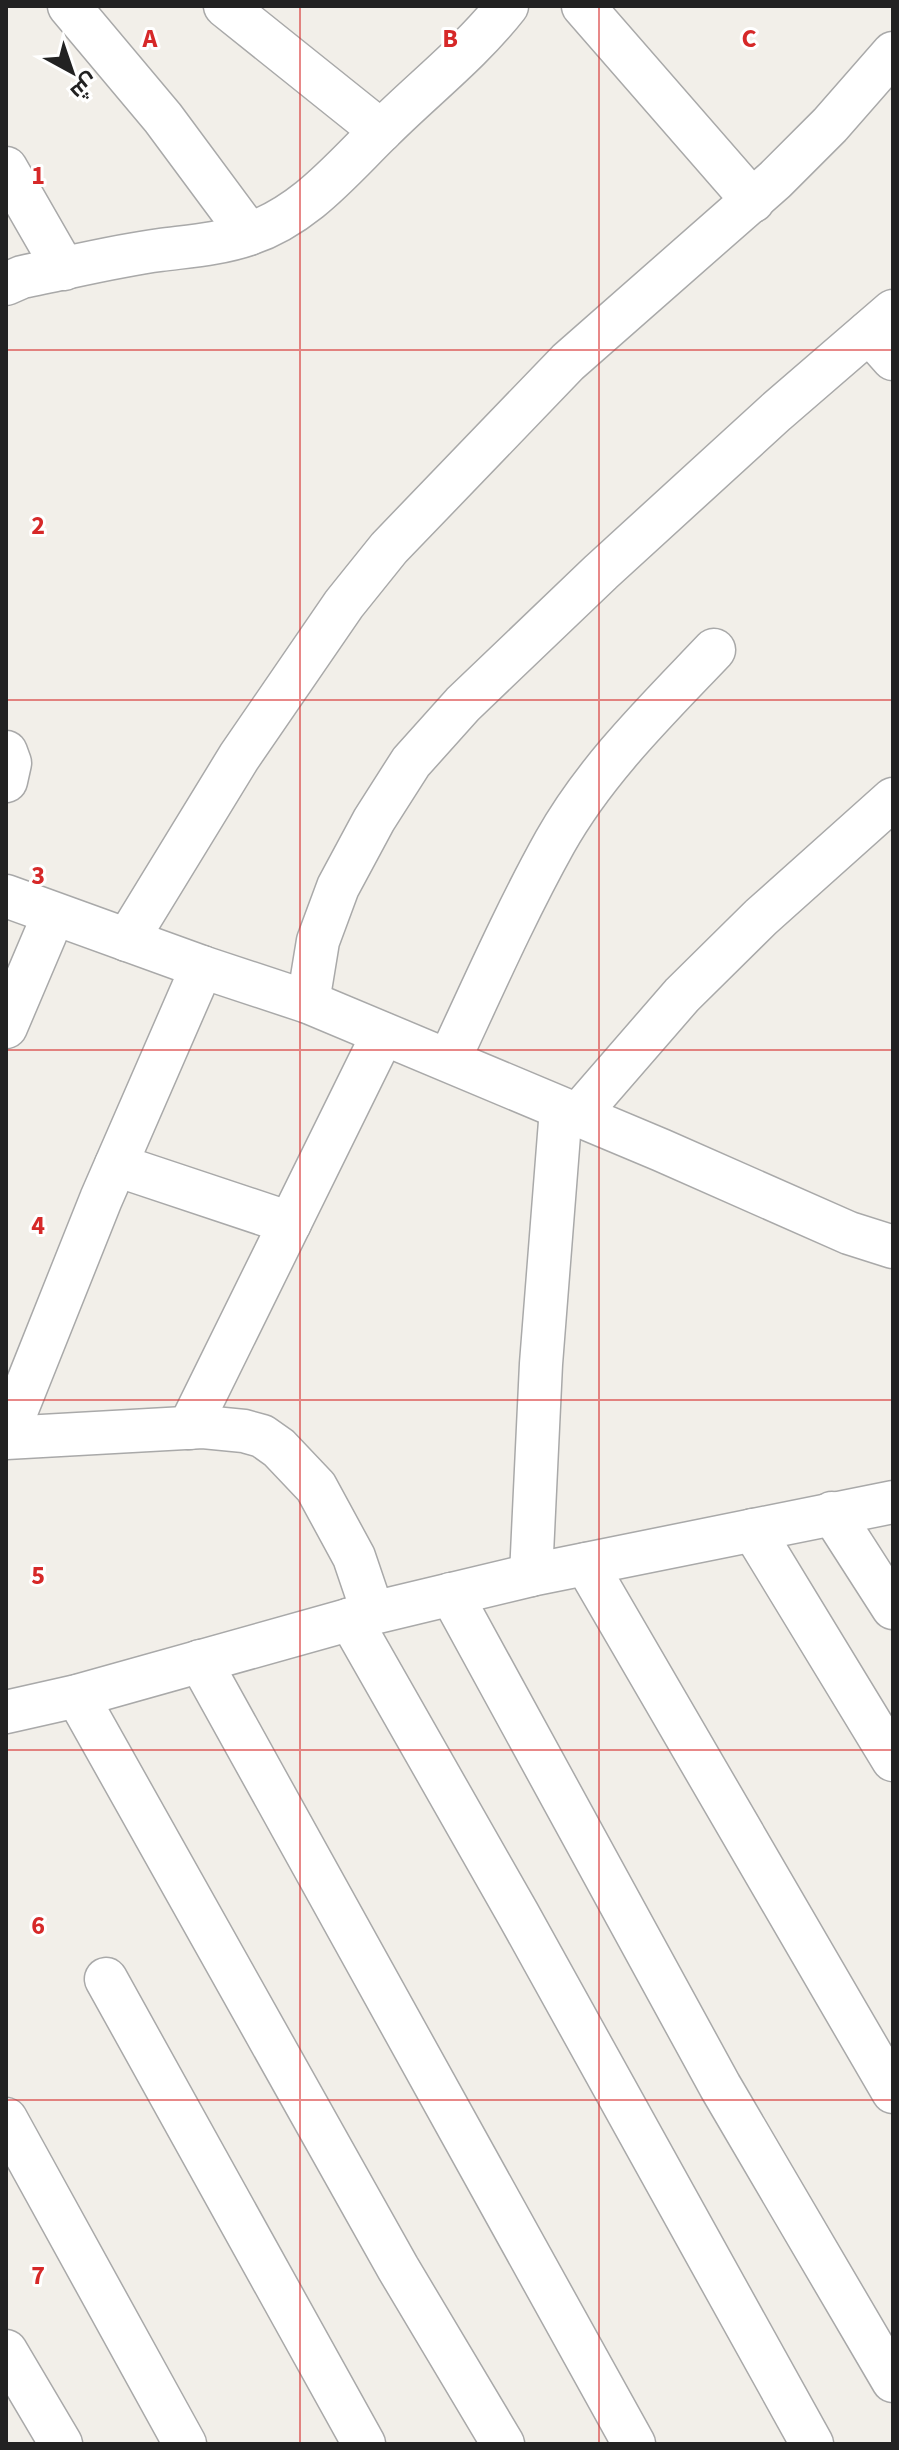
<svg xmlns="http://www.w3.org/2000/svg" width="899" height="2450" font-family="'Source Sans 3',Cairo,sans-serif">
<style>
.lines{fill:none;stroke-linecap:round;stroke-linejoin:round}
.minor-casing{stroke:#a9a9a9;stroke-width:45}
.minor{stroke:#fff;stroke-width:42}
.grid{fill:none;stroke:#d62828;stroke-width:2;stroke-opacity:0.55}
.grid-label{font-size:26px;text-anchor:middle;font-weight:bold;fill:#d62828;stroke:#fff;stroke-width:6;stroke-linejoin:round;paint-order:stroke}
</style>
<rect width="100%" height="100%" fill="#f2efe9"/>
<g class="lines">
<g class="minor-casing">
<g id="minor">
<path d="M69 6 163 118 249 234"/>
<path d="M225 6 381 131"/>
<path d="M583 6 753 201"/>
<path d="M6 168 64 269"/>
<path d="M6 284 22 277C68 268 114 256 160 250 190 246 220 244 249 234 305 215 341 170 382 130 423 89 471 52 507 6"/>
<path d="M869 332 893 359"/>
<path d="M6 752 10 763 6 781"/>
<path d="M6 896 202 967 308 1002 661 1150 849 1233 893 1247"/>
<path d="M127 940 239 757 344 604 389 548 568 362 775 180 830 125 893 53"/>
<path d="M308 1002 318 941 338 887 374 820 411 762 463 704 601 572 776 412 893 311"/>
<path d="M6 1027 54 914"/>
<path d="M449 1060C483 987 516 912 555 842 596 769 657 710 714 650"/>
<path d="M577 1116 682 995 761 917 893 799"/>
<path d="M116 1165 290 1223"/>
<path d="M189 1428 383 1034"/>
<path d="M6 1437 101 1199 202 967"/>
<path d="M6 1438 203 1427 244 1431 262 1436 279 1448 316 1487 354 1557 373 1613"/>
<path d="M832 1513 893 1608"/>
<path d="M753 1530 893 1760"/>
<path d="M586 1564 893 2092"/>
<path d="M531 1575 541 1364 561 1109"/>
<path d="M451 1594 720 2086 893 2381"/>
<path d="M350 1619 518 1914 812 2444"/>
<path d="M200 1661 634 2444"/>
<path d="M77 1696 398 2268 503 2444"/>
<path d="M6 1712 77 1696 373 1613 531 1575 893 1502"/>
<path d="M106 1979 364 2444"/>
<path d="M6 2119 185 2444"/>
<path d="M6 2351 61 2444"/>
</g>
</g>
<use href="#minor" class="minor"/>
</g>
<path class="grid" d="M300 6V2444M599 6V2444M6 350H893M6 700H893M6 1050H893M6 1400H893M6 1750H893M6 2100H893"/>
<g class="grid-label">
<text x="150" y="47">A</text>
<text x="450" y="47">B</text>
<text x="749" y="47">C</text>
<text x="38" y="184">1</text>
<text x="38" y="534">2</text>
<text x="38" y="884">3</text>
<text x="38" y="1234">4</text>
<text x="38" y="1584">5</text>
<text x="38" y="1934">6</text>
<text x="38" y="2284">7</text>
</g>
<rect width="899" height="2450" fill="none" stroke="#222222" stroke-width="16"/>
<g transform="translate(72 72) rotate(140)" stroke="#ffffff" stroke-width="6" paint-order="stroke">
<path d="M0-6L14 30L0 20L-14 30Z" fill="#222222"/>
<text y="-12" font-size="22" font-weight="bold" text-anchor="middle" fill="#222222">ش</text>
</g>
</svg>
